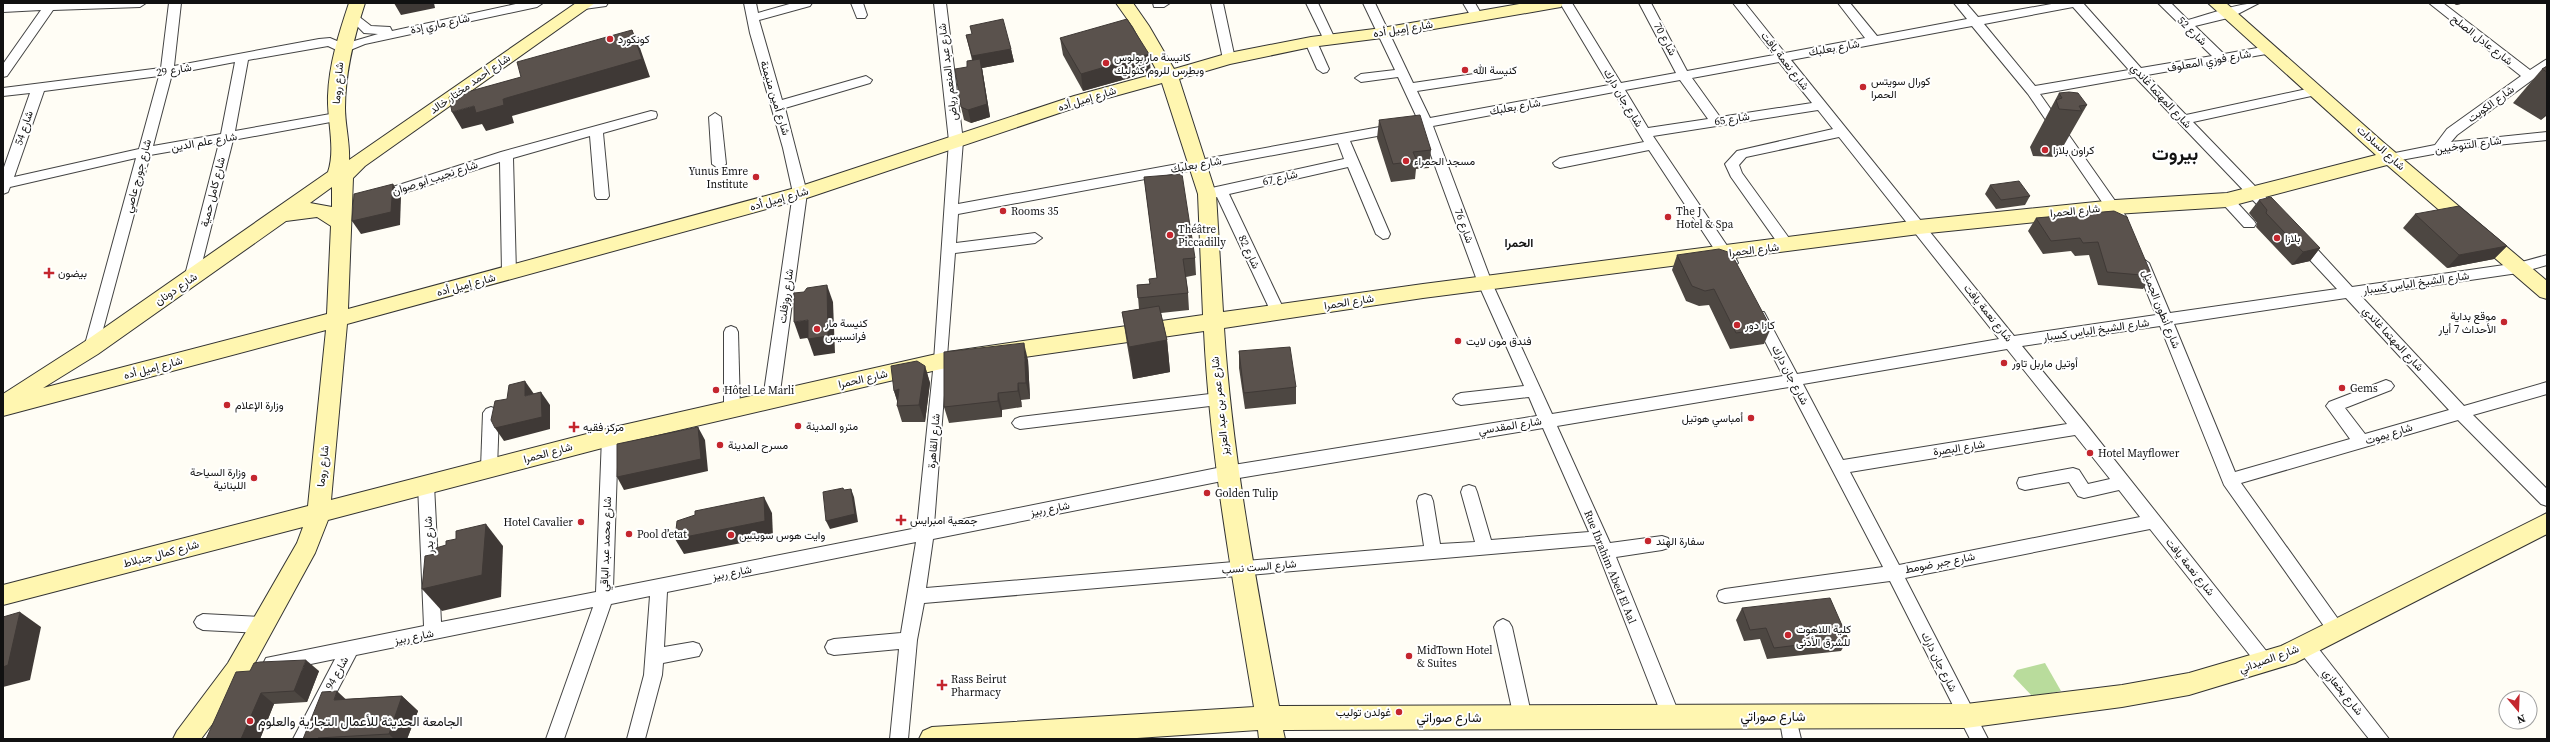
<svg xmlns="http://www.w3.org/2000/svg" width="2550" height="742" font-family="'Source Serif 4',Vazirmatn,serif">
<style>
.forest{fill:#b9dc9c}
.lines{fill:none;stroke-linecap:round;stroke-linejoin:round}
.street-casing{stroke:#444;stroke-width:2}
.secondary-casing{stroke:#333;stroke-width:2}
.street{fill:#fff;fill-rule:evenodd}
.secondary{fill:#fff6b0;fill-rule:evenodd}
.wall{fill:#4d4742}
.shaded-wall{fill:#3f3936}
.building{fill:#5a524d;stroke:#3f3936}
.poi-dot{fill:#c4262e;stroke:#fff;stroke-width:1.5}
.labels{text-anchor:middle;dominant-baseline:central;stroke-width:4;stroke-linejoin:round;paint-order:stroke}
.street-label{font-size:11px;fill:#111;stroke:#fff}
.poi-label{font-size:11px;fill:#111;stroke:#fff;text-anchor:start}
.neighbourhood-label{font-size:12px;font-weight:bold;fill:#111;stroke:#fff}
.near-street-label{font-size:13px;fill:#111;stroke:#fff}
.near-poi-label{font-size:13px;fill:#111;stroke:#fff;text-anchor:start}
.town-label{font-size:19px;font-weight:bold;fill:#111;stroke:#fff}
</style>
<rect width="100%" height="100%" fill="#fffdf5"/>
<path class="forest" d="M2045 663 2061 691 2033 697 2013 676 2017 670Z"/>
<g class="lines">
<g class="street-casing">
<g id="street">
<path d="M40 3H146L140 7 53 10 7 76 3 77V64L41 10 3 12V4Z"/>
<path d="M169 3H181L174 66 319 39 330 38 344 44 378 34 364 33 347 16 353 12 371 26 390 27 392 31 520 3H543L537 7 365 44 343 53 328 46 248 60 235 131 336 113 342 117 336 121 233 140 198 279 191 284 184 279 219 143 150 155 98 348 96 352H86L84 348 136 158 10 187 8 192 3 194V170L30 93 3 96V88L161 68ZM235 62 221 134 153 146 172 74ZM159 76 139 149 14 177 44 91Z"/>
<path d="M575 3H608L606 6 577 10Z"/>
<path d="M744 3H756L758 13 793 3H812L810 6 759 20 782 100 866 76 872 80 870 83 785 108 807 193 779 399 776 403H766L763 399 793 193 783 148 750 33Z"/>
<path d="M851 3H863L867 15 865 18H857Z"/>
<path d="M934 3H946L963 141 958 204 1418 120 1398 77 1361 82 1355 78 1361 74 1395 70 1363 3H1375L1413 83 1501 70 1507 74 1501 78 1417 91 1430 118 1609 85 1560 3H1572L1621 83 1676 73 1639 3H1651L1687 71 1774 55 1733 3H1745L1785 53 1865 38 1838 3H1850L1877 36 1967 19 1954 3H1966L1978 17 2057 3H2083L2141 68 2212 56 2158 3H2171L2188 20C2211 14 2237 3 2259 3L2232 17 2195 26 2224 54 2268 46 2274 50 2272 53 2147 75 2186 115 2316 87 2320 88 2322 91 2320 94 2316 95 2193 122 2279 211 2281 214 2279 217H2269L2135 77 2040 94 2125 215 2127 218 2125 221H2115L2028 94 1972 26 1791 60 2014 336 2156 315 2135 263 2142 258 2149 263 2170 313 2337 289 2296 245 2294 241 2301 236 2306 237 2352 287 2518 263 2547 255V265L2518 273 2361 296 2464 406 2547 382V394L2473 415 2547 489V506L2541 504 2458 420 2241 483 2343 626 2346 631 2343 636 2337 639 2331 636 2224 485 2160 326 2022 346 2086 424 2275 662 2272 668 2266 670 2260 668 2150 529 1905 578 1988 739H1970L1890 581 1725 603 1719 601 1717 596 1719 591 1725 589 1883 567 1789 387 1557 426 1610 543 1662 536 1668 538 1670 543 1668 548 1662 550 1616 557 1680 716 1677 722 1671 724 1665 722 1662 716 1595 545 924 603 917 640 908 739H890L899 649 834 655 828 653 825 647 828 641 834 639 901 633 916 542 667 592 664 647 693 642 699 644 702 650 699 656 663 663 662 675 645 739H627L644 675 650 596 611 604 564 739H546L593 607 356 655 312 739H293L335 659 272 672 266 670 263 664 266 658 424 626 418 485 420 480 426 478 432 480 434 485 441 622 596 592 602 437 604 433 610 431 616 433 618 437 613 588 917 528 934 361 949 141ZM2073 7 2129 70 2035 86 1984 24ZM1779 62 1812 103 1720 117 1692 78ZM1680 80 1708 119 1648 128 1625 90ZM1614 92 1644 142 1560 158 1553 163 1555 166 1560 168 1649 150 1726 267 1731 268 1738 263 1736 259 1653 136 1818 110 1833 129 1737 151 1725 164 1731 177 1782 249H1792L1794 245 1742 173 1739 165 1746 157 1839 137 1999 339 1797 374 1764 312H1754L1752 316 1783 376 1552 414 1492 283 1433 126ZM1421 128 1478 283 1524 386 1461 393 1456 395 1453 399 1456 403 1461 405 1529 397 1537 416 1227 466 934 525 955 253 1035 243 1042 238 1035 233 956 243 958 214 1338 143 1344 159 1207 189 1200 194 1207 199 1217 197 1271 312 1273 316H1283L1285 312 1229 194 1348 167 1376 234 1383 239 1388 238 1390 234 1350 141ZM2346 298 2449 410 2365 434 2345 408 2391 390 2394 386 2391 382 2386 380 2329 402 2326 406 2329 410 2350 439 2235 472 2174 324ZM2007 349 2067 424 1843 460 1803 384ZM1543 428 1589 532 1491 540 1477 492 1475 487 1469 485 1463 487 1461 492 1475 542 1440 544 1433 501 1431 496 1425 494 1419 496 1417 501 1424 546 926 588 933 539 1227 480ZM2075 435 2110 479 2088 484 2079 470 2073 468 2019 478 2017 483 2019 488 2025 490 2069 482 2078 496 2084 498 2119 490 2140 517 1899 565 1850 472Z"/>
<path d="M1153 3H1170L1164 7H1154Z"/>
<path d="M1211 3H1223L1235 59 1233 62H1225L1223 59Z"/>
<path d="M1306 3H1318L1335 39 1333 42H1325Z"/>
<path d="M1463 3H1475L1483 17 1481 20H1473Z"/>
<path d="M2429 3H2443L2530 70 2547 59V69L2457 135 2451 142 2547 132V140L2466 148 2390 162 2385 161 2383 158 2385 155 2435 145 2447 129 2521 76Z"/>
<path d="M1311 38 1317 42 1329 69 1327 72 1323 73 1317 69 1305 42Z"/>
<path d="M651 111 656 112 657 115 656 118 603 133 609 196 607 199H597L595 196 590 136 513 158 516 273 514 277H504L502 273 500 162 379 201 372 196 374 193 501 152Z"/>
<path d="M715 113 721 117 726 164 719 169 712 164 709 117Z"/>
<path d="M2227 195 2232 197 2254 221 2256 224 2254 227H2244L2222 203 2220 200 2222 197Z"/>
<path d="M731 326 736 328 738 332 740 409 737 413H727L724 409V332L726 328Z"/>
<path d="M1218 393 1223 395 1226 399 1223 403 1218 405 1020 429 1015 427 1012 423 1015 419 1020 417Z"/>
<path d="M491 407 496 409 499 413 497 468 495 473 489 474 483 473 481 468 483 413 486 409Z"/>
<path d="M203 614 261 617 267 620 270 625 267 630 261 633 203 630 197 627 194 622 197 617Z"/>
<path d="M1503 619 1509 622 1512 627 1532 718 1529 724 1523 726 1517 724 1514 718 1494 627 1497 622Z"/>
<path d="M2305 637 2311 639 2389 739H2369L2299 651 2296 645 2299 639Z"/>
<path d="M1788 708 1794 710 1801 739H1783L1779 716 1782 710Z"/>
</g>
</g>
<g class="secondary-casing">
<path id="secondary" d="M349 3H365C354 37 345 72 345 108 345 125 350 143 349 160L576 3H595L365 166 353 178 348 309 795 188 1074 96 1158 73 1133 27 1116 3H1133L1149 26 1174 69 1229 53 1311 37 1382 28 1525 3H1563L1561 7 1555 8 1382 38 1311 47 1230 64 1179 79 1216 194 1223 312 1423 284 1919 220 2115 200 2227 193 2376 155 2208 3H2226L2383 142 2547 281V299L2540 297 2387 165 2227 207 2115 214 1919 234 1423 298 1224 328C1232 455 1256 581 1279 706L1966 704 2122 685 2189 673 2281 646 2547 513V534L2295 663 2189 695 2122 707 1966 728 1283 730 1285 739H1259L1258 730 1122 739H919L923 731 932 727 1254 707C1233 582 1210 457 1204 331L941 369 610 446 328 520 315 553 246 679 201 739H173L177 731 228 663 297 543 303 527 3 605V585L308 506 326 330 3 416V394L84 342 328 172C336 149 327 120 328 96 329 64 339 33 349 3ZM1162 83 1198 194 1203 315 941 353 610 428 331 500 347 324 807 198 1086 104ZM332 187V207L310 203ZM317 217 331 226 327 314 43 388 98 354 286 221Z"/>
</g>
<use href="#street" class="street"/>
<use href="#secondary" class="secondary"/>
</g>
<g class="wall">
<path d="M2453 3H2465L2456 5Z"/>
<path d="M966 35 1011 49 1014 62 982 68 990 117 971 123 964 120 961 107 967 67 972 60Z"/>
<path d="M1060 38 1151 72 1083 91 1063 55Z"/>
<path d="M2547 66V115L2541 120 2513 103 2542 69Z"/>
<path d="M2059 93 2087 105 2060 152 2058 153 2055 157 2033 156 2030 147Z"/>
<path d="M1379 120 1431 150 1429 168 1416 169 1415 179 1391 182 1377 138Z"/>
<path d="M1144 177 1195 258 1196 275 1186 277 1188 293 1189 310 1161 313 1167 340 1170 372 1133 379 1127 344 1122 312 1139 309 1137 285 1149 284 1157 278Z"/>
<path d="M1990 185 2030 196 2025 205 1996 209 1985 194Z"/>
<path d="M2259 200 2320 248 2310 261 2292 265 2256 227 2257 223 2249 213Z"/>
<path d="M2114 211 2152 276 2143 289 2098 285 2089 255 2075 256 2071 251 2043 254 2028 231 2036 218Z"/>
<path d="M2415 214 2507 246 2494 259 2447 268 2403 228Z"/>
<path d="M1677 255 1771 328 1764 344 1730 349 1709 305 1699 306 1686 301 1672 270Z"/>
<path d="M1239 351 1296 387V404L1245 409 1239 368Z"/>
<path d="M1028 360 1030 399 1021 400 1022 407 1002 410V417L949 423 944 407Z"/>
<path d="M925 366 930 383 925 422H902L897 406V401L894 391Z"/>
<path d="M1742 608 1848 639 1841 651 1767 659 1760 639 1744 641 1736 620Z"/>
<path d="M250 671H319L307 702 274 704 260 739H206Z"/>
<path d="M402 696 418 711 407 739H303L346 699Z"/>
</g>
<g class="shaded-wall">
<path d="M394 3H434L435 8 401 15Z"/>
<path d="M2458 3H2465L2456 5Z"/>
<path d="M632 30 640 48 650 77 512 116 514 123 486 131 482 124 462 129 452 112 474 106 503 99Z"/>
<path d="M1011 49 1014 62 982 68 990 117 971 123 968 110 974 70 972 56Z"/>
<path d="M1149 54 1151 72 1083 91 1081 74Z"/>
<path d="M2547 113V115L2541 120Z"/>
<path d="M393 184 401 197 400 225 361 234 352 221Z"/>
<path d="M2507 246 2494 259 2447 268 2459 255Z"/>
<path d="M2320 248 2310 261 2292 265 2303 252Z"/>
<path d="M827 285 833 302 835 353 814 356 808 339Z"/>
<path d="M808 320 814 337 800 339 794 322Z"/>
<path d="M1167 340 1170 372 1133 379 1129 347Z"/>
<path d="M1024 343 1028 360 1030 399 1026 383Z"/>
<path d="M925 366 930 383 925 422 919 405Z"/>
<path d="M525 381 534 394 525 396Z"/>
<path d="M1018 383 1021 400 1022 407 1018 391Z"/>
<path d="M899 389V406L894 391Z"/>
<path d="M541 392 550 405V429L504 441 495 428Z"/>
<path d="M998 393 1002 410V417L998 401Z"/>
<path d="M698 427 705 440 708 471 624 490 617 477Z"/>
<path d="M851 489 854 497 858 522 830 529 826 521Z"/>
<path d="M764 497 772 513 773 537 684 554 675 539Z"/>
<path d="M486 524 503 546 501 597 442 611 422 589Z"/>
<path d="M20 612 41 627 30 680 3 687V667Z"/>
<path d="M306 660 319 671 307 702 294 691Z"/>
<path d="M337 691 353 706 334 700Z"/>
<path d="M261 693 274 704 260 739H241Z"/>
<path d="M402 696 418 711 407 739H394L389 734Z"/>
</g>
<g class="building">
<path d="M1003 19 1011 49 972 56 966 35 972 34 970 26Z"/>
<path d="M1127 19 1149 54 1081 74 1060 38Z"/>
<path d="M632 30 642 59 503 99 504 105 476 113 474 106 452 112 449 97 521 77 517 62Z"/>
<path d="M980 59 987 104 968 110 961 107 955 69 967 67V61Z"/>
<path d="M2547 66V72L2542 69Z"/>
<path d="M2069 92 2078 93 2087 105 2079 106 2082 111 2059 109 2056 100 2062 98 2059 93Z"/>
<path d="M1420 115 1431 150 1413 152 1417 161 1393 164 1379 120Z"/>
<path d="M1182 174 1195 258 1183 259 1188 293 1138 298 1137 285 1150 284 1149 279 1157 278 1144 177Z"/>
<path d="M2019 181 2030 196 2001 200 1990 185Z"/>
<path d="M393 184 391 212 352 221 354 194Z"/>
<path d="M2271 197 2320 248 2303 252 2266 213 2267 210 2259 200Z"/>
<path d="M2459 206 2507 246 2459 255 2415 214Z"/>
<path d="M2114 211 2127 217 2152 276 2107 272 2098 242 2083 243 2080 238 2051 241 2036 218Z"/>
<path d="M1719 249 1731 253 1771 328 1736 333 1714 289 1705 291 1692 286 1677 255Z"/>
<path d="M827 285 828 336 808 339V320L794 322V293L804 292 807 288Z"/>
<path d="M1159 306 1167 340 1129 347 1122 312Z"/>
<path d="M1024 343 1026 383H1018V391L998 393V401L944 407V352Z"/>
<path d="M1290 347 1296 387 1244 393 1239 351Z"/>
<path d="M917 361 925 366 919 405 897 406 899 389 894 391 891 366Z"/>
<path d="M525 381V396L541 392 542 417 495 428 491 420 495 401 507 399 509 385Z"/>
<path d="M698 427 701 459 617 477V444Z"/>
<path d="M843 488 844 490 851 489 855 514 826 521 823 492Z"/>
<path d="M764 497 765 521 675 539 677 521 695 515V511Z"/>
<path d="M486 524 482 575 422 589 425 556 435 554 436 548 446 545V541L456 539V531Z"/>
<path d="M1830 598 1848 639 1774 648 1766 628 1750 630 1742 608Z"/>
<path d="M20 612 8 665 3 667V617Z"/>
<path d="M306 660 294 691 261 693 241 739H206L236 672 250 671 254 663 260 662Z"/>
<path d="M337 691 334 700 402 696 389 734 318 738V739H303L322 692Z"/>
</g>
<g class="poi-dot">
<circle cx="610" cy="39" r="4"/>
<circle cx="1106" cy="63" r="4"/>
<circle cx="1465" cy="70" r="4"/>
<circle cx="1863" cy="87" r="4"/>
<circle cx="2045" cy="150" r="4"/>
<circle cx="1406" cy="161" r="4"/>
<circle cx="756" cy="177" r="4"/>
<circle cx="1003" cy="211" r="4"/>
<circle cx="1668" cy="217" r="4"/>
<circle cx="1170" cy="235" r="4"/>
<circle cx="2277" cy="238" r="4"/>
<path d="M47 267h4v4h4v4h-4v4h-4v-4h-4v-4h4z"/>
<circle cx="2504" cy="322" r="4"/>
<circle cx="1737" cy="325" r="4"/>
<circle cx="817" cy="329" r="4"/>
<circle cx="1458" cy="341" r="4"/>
<circle cx="2004" cy="363" r="4"/>
<circle cx="2342" cy="388" r="4"/>
<circle cx="716" cy="390" r="4"/>
<circle cx="227" cy="405" r="4"/>
<circle cx="1751" cy="418" r="4"/>
<circle cx="798" cy="426" r="4"/>
<path d="M572 421h4v4h4v4h-4v4h-4v-4h-4v-4h4z"/>
<circle cx="720" cy="445" r="4"/>
<circle cx="2090" cy="453" r="4"/>
<circle cx="254" cy="478" r="4"/>
<circle cx="1207" cy="493" r="4"/>
<path d="M899 514h4v4h4v4h-4v4h-4v-4h-4v-4h4z"/>
<circle cx="581" cy="522" r="4"/>
<circle cx="629" cy="534" r="4"/>
<circle cx="731" cy="535" r="4"/>
<circle cx="1648" cy="541" r="4"/>
<circle cx="1788" cy="635" r="4"/>
<circle cx="1409" cy="656" r="4"/>
<path d="M940 679h4v4h4v4h-4v4h-4v-4h-4v-4h4z"/>
<circle cx="1399" cy="712" r="4"/>
<circle cx="250" cy="721" r="4"/>
</g>
<g class="labels">
<g class="street-label">
<text transform="translate(440 24) rotate(-12)">شارع ماري إدة</text>
<text transform="translate(1403 29) rotate(-9)">شارع إميل أده</text>
<text transform="translate(2192 31) rotate(44)">شارع 52</text>
<text transform="translate(1665 39) rotate(62)">شارع 70</text>
<text transform="translate(2482 40) rotate(38)">شارع عادل الصلح</text>
<text transform="translate(1834 48) rotate(-10)">شارع بعلبك</text>
<text transform="translate(1785 61) rotate(52)">شارع نعمة يافت</text>
<text transform="translate(2209 61) rotate(-10)">شارع فوزي المعلوف</text>
<text transform="translate(174 70) rotate(-9)">شارع 29</text>
<text transform="translate(948 72) rotate(-97)">شارع عبد المنعم رياض</text>
<text transform="translate(338 83) rotate(-85)">شارع روما</text>
<text transform="translate(470 84) rotate(-35)">شارع أحمد مختار خالد</text>
<text transform="translate(2161 96) rotate(47)">شارع المهتما غاندي</text>
<text transform="translate(775 98) rotate(73)">شارع أمين منيمنة</text>
<text transform="translate(1623 98) rotate(59)">شارع جان دارك</text>
<text transform="translate(1087 99) rotate(-17)">شارع إميل أده</text>
<text transform="translate(2491 104) rotate(-36)">شارع الكويت</text>
<text transform="translate(1515 107) rotate(-10)">شارع بعلبك</text>
<text transform="translate(1732 119) rotate(-9)">شارع 65</text>
<text transform="translate(24 128) rotate(-71)">شارع 54</text>
<text transform="translate(204 142) rotate(-10)">شارع علم الدين</text>
<text transform="translate(2468 145) rotate(-8)">شارع التنوخيين</text>
<text transform="translate(2381 148) rotate(42)">شارع السادات</text>
<text transform="translate(1196 165) rotate(-10)">شارع بعلبك</text>
<text transform="translate(138 176) rotate(-75)">شارع جورج عاصي</text>
<text transform="translate(435 178) rotate(-18)">شارع نجيب أبو صوان</text>
<text transform="translate(1280 178) rotate(-13)">شارع 67</text>
<text transform="translate(213 192) rotate(-76)">شارع كامل حمية</text>
<text transform="translate(779 199) rotate(-16)">شارع إميل أده</text>
<text transform="translate(2075 211) rotate(-6)">شارع الحمرا</text>
<text transform="translate(1464 226) rotate(70)">شارع 76</text>
<text transform="translate(1754 250) rotate(-7)">شارع الحمرا</text>
<text transform="translate(1249 252) rotate(65)">شارع 82</text>
<text transform="translate(2416 283) rotate(-8)">شارع الشيخ الياس كسبار</text>
<text transform="translate(466 285) rotate(-15)">شارع إميل أده</text>
<text transform="translate(176 289) rotate(-34)">شارع دونان</text>
<text transform="translate(786 296) rotate(-82)">شارع روزفلت</text>
<text transform="translate(1349 302) rotate(-9)">شارع الحمرا</text>
<text transform="translate(2161 309) rotate(68)">شارع أنطون الجميل</text>
<text transform="translate(1988 313) rotate(51)">شارع نعمة يافت</text>
<text transform="translate(2096 330) rotate(-8)">شارع الشيخ الياس كسبار</text>
<text transform="translate(2393 339) rotate(47)">شارع المهتما غاندي</text>
<text transform="translate(153 368) rotate(-15)">شارع إميل أده</text>
<text transform="translate(1790 375) rotate(62)">شارع جان دارك</text>
<text transform="translate(863 379) rotate(-13)">شارع الحمرا</text>
<text transform="translate(1220 406) rotate(-96)">شارع عمر بن عبد العزيز</text>
<text transform="translate(1510 426) rotate(-9)">شارع المقدسي</text>
<text transform="translate(2389 434) rotate(-17)">شارع يموت</text>
<text transform="translate(934 441) rotate(-85)">شارع القاهرة</text>
<text transform="translate(1959 448) rotate(-9)">شارع البصرة</text>
<text transform="translate(548 453) rotate(-15)">شارع الحمرا</text>
<text transform="translate(323 466) rotate(-84)">شارع روما</text>
<text transform="translate(1050 509) rotate(-11)">شارع ربيز</text>
<text transform="translate(429 535) rotate(-93)">شارع بدر</text>
<text transform="translate(606 544) rotate(-88)">شارع محمد عبد الباقي</text>
<text transform="translate(161 554) rotate(-15)">شارع كمال جنبلاط</text>
<text transform="translate(1940 563) rotate(-11)">شارع جبر ضومط</text>
<text transform="translate(1259 567) rotate(-5)">شارع الست نسب</text>
<text transform="translate(1610 567) rotate(68)">Rue Ibrahim Abed El Aal</text>
<text transform="translate(2190 567) rotate(51)">شارع نعمة يافت</text>
<text transform="translate(732 573) rotate(-11)">شارع ربيز</text>
<text transform="translate(414 637) rotate(-11)">شارع ربيز</text>
<text transform="translate(2269 659) rotate(-20)">شارع الصيداني</text>
<text transform="translate(1939 662) rotate(63)">شارع جان دارك</text>
<text transform="translate(337 673) rotate(-61)">شارع 94</text>
<text transform="translate(2343 692) rotate(51)">شارع بخعازي</text>
</g>
<g class="poi-label">
<text x="618" y="39">كونكورد</text>
<text x="1114" y="57">كانيسة مار بولوس<tspan x="1114" dy="13">وبطرس للروم كثوليك</tspan></text>
<text x="1473" y="70">كنيسة الله</text>
<text x="1871" y="81">كورال سويتس<tspan x="1871" dy="13">الحمرا</tspan></text>
<text x="2053" y="150">كراون بلازا</text>
<text x="1414" y="161">مسجد الحمراء</text>
<text x="748" y="171" text-anchor="end">Yunus Emre<tspan x="748" dy="13">Institute</tspan></text>
<text x="1011" y="211">Rooms 35</text>
<text x="1676" y="211">The J<tspan x="1676" dy="13">Hotel &amp; Spa</tspan></text>
<text x="1178" y="229">Théâtre<tspan x="1178" dy="13">Piccadilly</tspan></text>
<text x="2285" y="238">بلازا</text>
<text x="58" y="273">بيضون</text>
<text x="2496" y="316" text-anchor="end">موقع بداية<tspan x="2496" dy="13">الأحداث 7 أيار</tspan></text>
<text x="825" y="323">كنيسة مار<tspan x="825" dy="13">فرانسيس</tspan></text>
<text x="1745" y="325">كازا دور</text>
<text x="1466" y="341">فندق مون لايت</text>
<text x="2012" y="363">أوتيل ماربل تاور</text>
<text x="2350" y="388">Gems</text>
<text x="724" y="390">Hôtel Le Marli</text>
<text x="235" y="405">وزارة الإعلام</text>
<text x="1743" y="418" text-anchor="end">أمباسي هوتيل</text>
<text x="806" y="426">مترو المدينة</text>
<text x="583" y="427">مركز فقيه</text>
<text x="728" y="445">مسرح المدينة</text>
<text x="2098" y="453">Hotel Mayflower</text>
<text x="246" y="472" text-anchor="end">وزارة السياحة<tspan x="246" dy="13">اللبنانية</tspan></text>
<text x="1215" y="493">Golden Tulip</text>
<text x="910" y="520">جمعية امبرايس</text>
<text x="573" y="522" text-anchor="end">Hotel Cavalier</text>
<text x="637" y="534">Pool d’etat</text>
<text x="739" y="535">وايت هوس سويتس</text>
<text x="1656" y="541">سفارة الهند</text>
<text x="1796" y="629">كلية اللاهوت<tspan x="1796" dy="13">للشرق الأدنى</tspan></text>
<text x="1417" y="650">MidTown Hotel<tspan x="1417" dy="13">&amp; Suites</tspan></text>
<text x="951" y="679">Rass Beirut<tspan x="951" dy="13">Pharmacy</tspan></text>
<text x="1391" y="712" text-anchor="end">غولدن توليب</text>
</g>
<g class="neighbourhood-label">
<text x="1519" y="243">الحمرا</text>
</g>
<g class="near-street-label">
<text x="1773" y="716">شارع صوراتي</text>
<text x="1449" y="717">شارع صوراتي</text>
</g>
<g class="near-poi-label">
<text x="258" y="721">الجامعة الحديثة للأعمال التجارية والعلوم</text>
</g>
<g class="town-label">
<text x="2175" y="153">بيروت</text>
</g>
</g>
<rect width="2550" height="742" fill="none" stroke="#111111" stroke-width="8"/>
<g transform="translate(2518 710) rotate(161)"><circle r="19" fill="#ffffff" stroke="#a0a0a0"/>
<path d="M0-3L7 15L0 10L-7 15Z" fill="#c4262e"/>
<text y="-6" font-size="11" font-weight="bold" text-anchor="middle" fill="#111111">N</text>
</g>
</svg>
